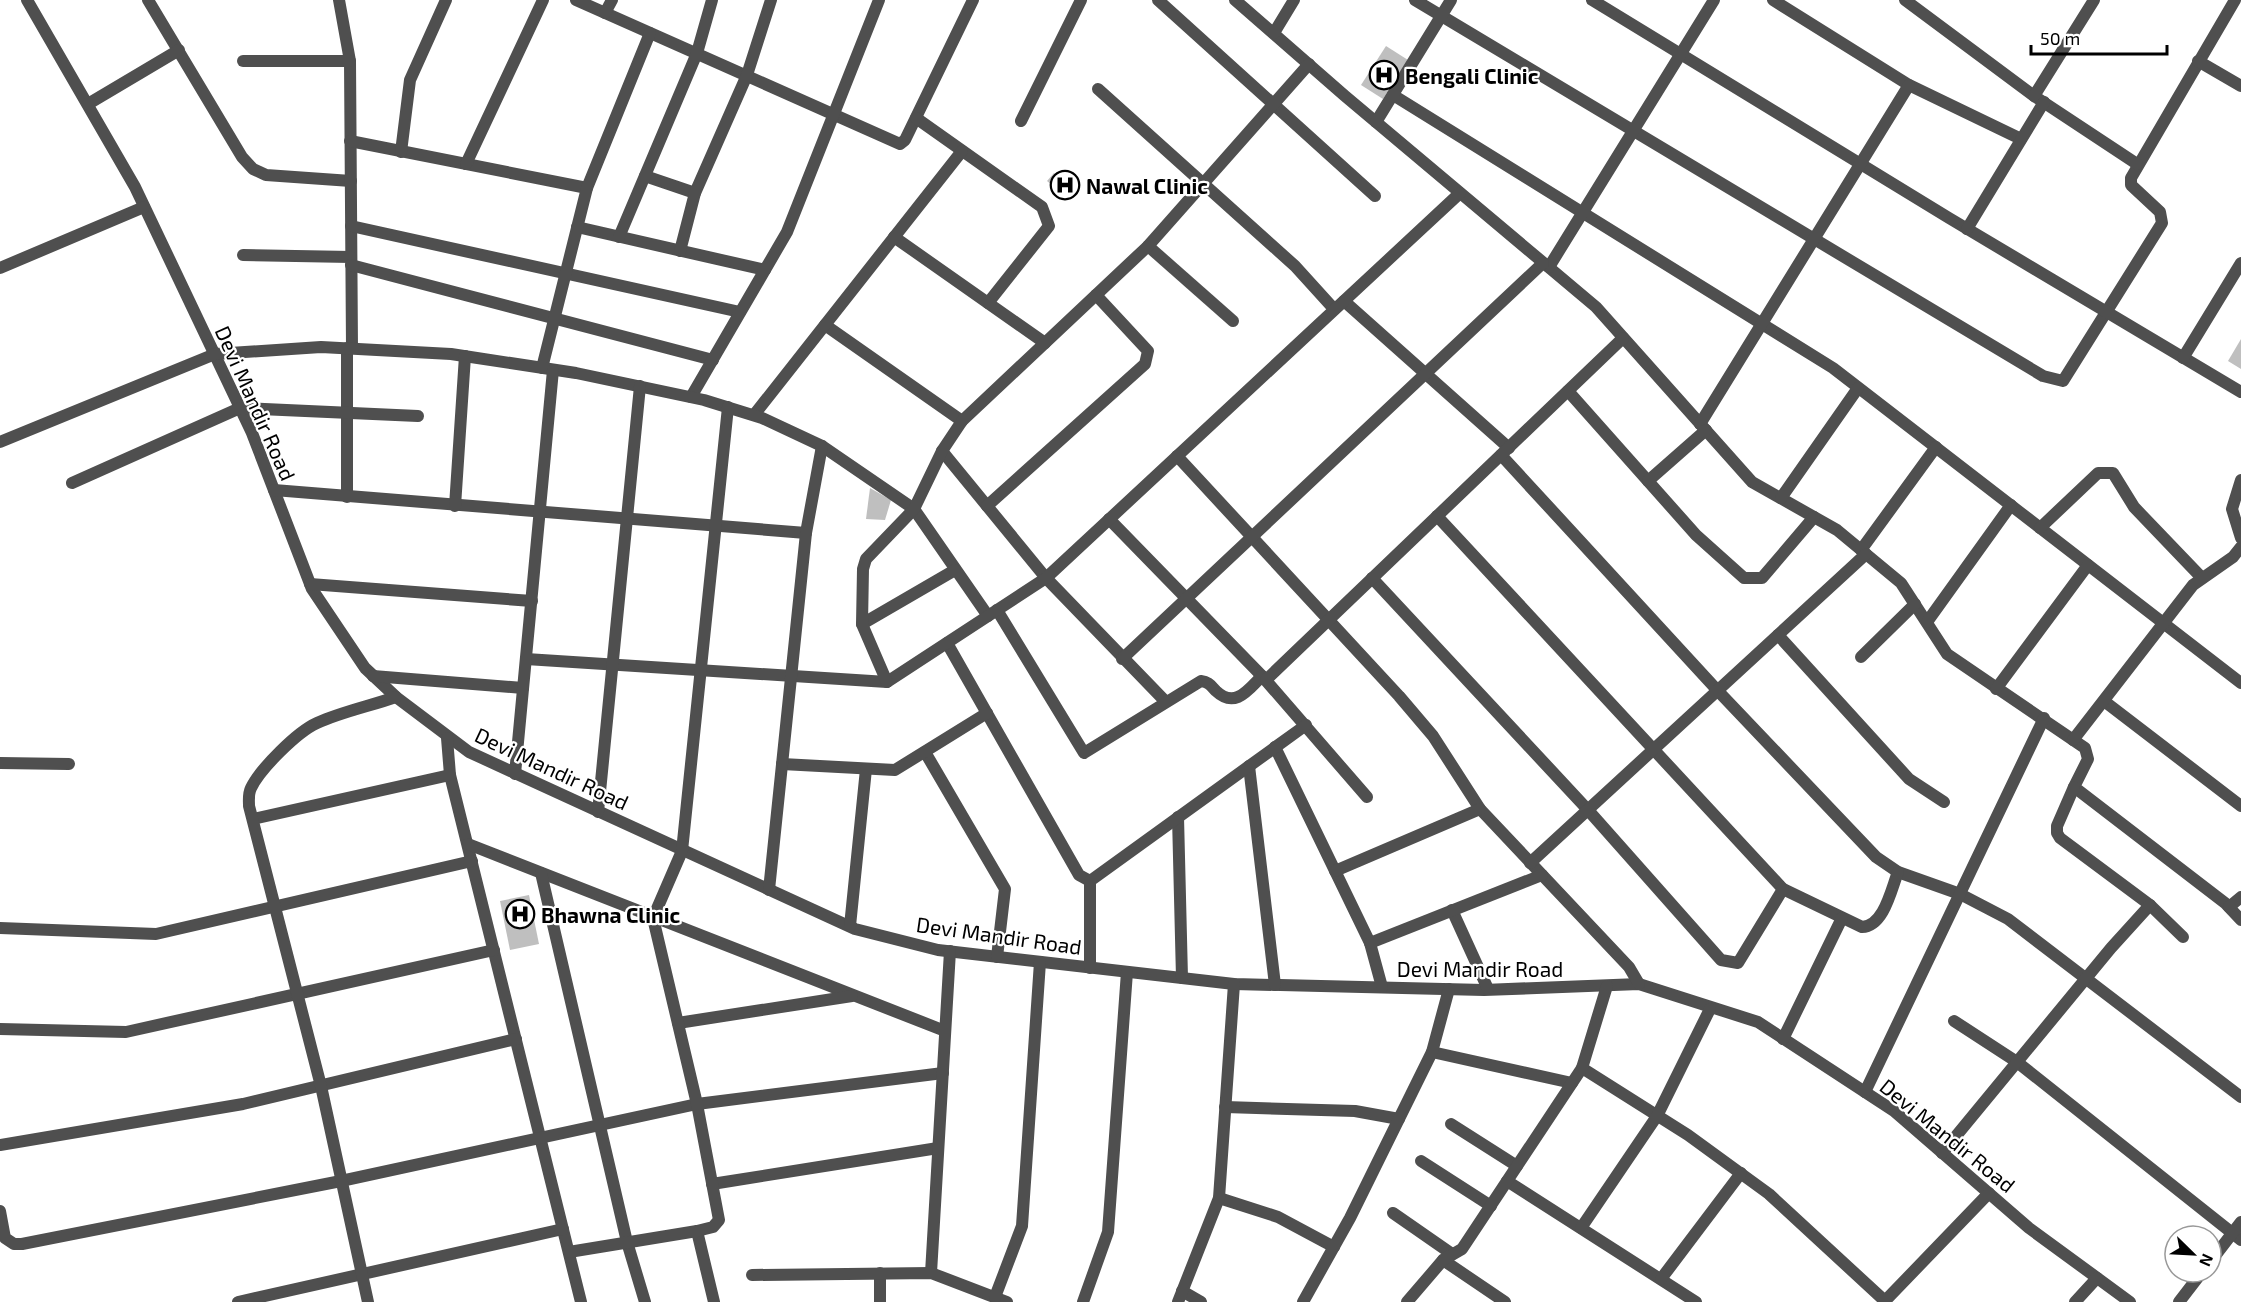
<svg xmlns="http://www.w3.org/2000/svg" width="2241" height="1302" font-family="'Exo 2',sans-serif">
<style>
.building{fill:#bfbfbf}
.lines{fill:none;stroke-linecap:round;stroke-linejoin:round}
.street{stroke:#4f4f4f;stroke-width:12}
.labels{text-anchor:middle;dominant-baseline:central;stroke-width:4.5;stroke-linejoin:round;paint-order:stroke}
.poi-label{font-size:21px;font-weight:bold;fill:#000;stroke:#fff;text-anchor:start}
.street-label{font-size:21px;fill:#000;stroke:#fff}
</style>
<rect width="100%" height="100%" fill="#fff"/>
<g class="building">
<path d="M1386 46 1408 60 1383 99 1361 85Z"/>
<path d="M1054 173 1075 191 1069 199 1047 181Z"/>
<path d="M2241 339V369L2228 361Z"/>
<path d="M870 488 891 500 885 520 866 519Z"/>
<path d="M529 895 539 944 510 950 500 901Z"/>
</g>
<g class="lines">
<g class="street">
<path d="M27 0 135 187 252 433 312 589 365 668 396 697 469 752 855 929 938 950 1234 984 1484 990 1639 984 1758 1022 1894 1111 2029 1228 2130 1302"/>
<path d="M148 0 242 157 253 169 266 175 351 181"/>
<path d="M339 0 350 61 352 348"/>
<path d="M576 0 900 144 905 140 973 0"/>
<path d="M1158 0 1375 196"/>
<path d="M1235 0 1345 96 1596 307 1752 482 1837 530 1901 583 1947 654 2085 748 2088 759 2074 787 2225 903 2241 920"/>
<path d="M1415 0 2043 376 2063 381 2162 223 2160 212 2131 185V178L2235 0"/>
<path d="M1592 0 1949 218 2241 392"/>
<path d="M1773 0 1909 85 2021 139"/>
<path d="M1905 0 2034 96 2137 164"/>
<path d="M605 13 612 0"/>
<path d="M1274 33 1294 0"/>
<path d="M243 61H350"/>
<path d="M2198 61 2241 86"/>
<path d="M1098 89 1295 266 1334 309"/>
<path d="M1393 95 1833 368 2241 683"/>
<path d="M2034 96 2094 0"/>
<path d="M88 104 179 50"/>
<path d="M916 118 1042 207 1049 226 988 303"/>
<path d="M1021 121 1081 0"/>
<path d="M1376 122 1451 0"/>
<path d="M350 141 587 188"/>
<path d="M401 152 410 80 446 0"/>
<path d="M466 164 543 0"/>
<path d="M645 176 695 193"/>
<path d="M351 226 740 312"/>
<path d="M577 227 765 270"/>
<path d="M1967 229 2044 102"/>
<path d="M619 237 697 53 712 0"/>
<path d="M894 237 1045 343"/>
<path d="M1148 246 1233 321"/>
<path d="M680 251 695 193 747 75 771 0"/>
<path d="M243 255 351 257"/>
<path d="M351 265 713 360"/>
<path d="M1549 267 1714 0"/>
<path d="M0 268 144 207"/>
<path d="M1344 301 1509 448"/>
<path d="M825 325 962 421"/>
<path d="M347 348V497"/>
<path d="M2183 358 2241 263"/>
<path d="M542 368 587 188 650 33"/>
<path d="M1568 391 1696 535 1744 578H1762L1814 517"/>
<path d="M691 397 787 232 879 0"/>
<path d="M754 415 962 151"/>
<path d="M1700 424 1909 85"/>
<path d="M0 442 215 354 321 347 451 354 576 373 704 400 762 418 822 446 914 509 988 616"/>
<path d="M942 451 1046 578 1165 701"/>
<path d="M1501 455 1718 691 1876 857 1898 872 1960 894 2008 919 2241 1097"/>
<path d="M1177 456 1399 696 1433 736 1480 809 1629 967 1639 984"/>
<path d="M2241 480 2232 509 2241 538"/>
<path d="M1648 481 1706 430"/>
<path d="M72 483 240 408 418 416"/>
<path d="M274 490 806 533"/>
<path d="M1781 498 1858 388"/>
<path d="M455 506 465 356"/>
<path d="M987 506 1145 364 1148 351 1096 295"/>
<path d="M1437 516 1783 889 1862 927C1884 926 1891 890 1898 872"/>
<path d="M1109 519 1262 676 1367 797"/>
<path d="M2040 528 2098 473H2113L2134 507 2202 578"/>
<path d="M1861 550 1936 447"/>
<path d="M1372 578 1588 810 1721 960 1738 963 1783 889"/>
<path d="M310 584 532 601"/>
<path d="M997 610 1084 753 1201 681C1209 682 1211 686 1216 691 1235 709 1248 690 1262 676"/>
<path d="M1927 622 2011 505"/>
<path d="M862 624 955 570"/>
<path d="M1778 635 1909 779 1944 802"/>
<path d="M947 643 1079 875 1090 881"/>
<path d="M1861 657 1915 604"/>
<path d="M526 659 887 682 1046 578 1460 193"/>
<path d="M1122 659 1543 263"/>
<path d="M373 676 523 688"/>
<path d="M1266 680 1623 338"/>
<path d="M887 682 862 624 863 569 866 559 914 509 942 451 962 421 1148 246 1309 64"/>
<path d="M1996 689 2088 565"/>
<path d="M2104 701 2241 806"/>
<path d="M447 738 450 775 581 1302"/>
<path d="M2073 740 2193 585 2233 557 2241 547"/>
<path d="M1275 747 1370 943 1382 987"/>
<path d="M925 752 1005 889 997 957"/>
<path d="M0 763 69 764"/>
<path d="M782 764 895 770 987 713"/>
<path d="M1249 766 1275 985"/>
<path d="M515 774 553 370"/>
<path d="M2074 787 2057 826V833L2060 838 2150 905 2183 937"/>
<path d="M598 812 640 386"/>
<path d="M1178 817 1182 978"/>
<path d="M253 819 450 775"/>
<path d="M468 844 945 1031"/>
<path d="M1530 863 1866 554"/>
<path d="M1335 871 1480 809"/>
<path d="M541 873 627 1242 645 1302"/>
<path d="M769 890 806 533 822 446"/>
<path d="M2229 907 2241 897"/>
<path d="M1452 910 1488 989"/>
<path d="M850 926 866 769"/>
<path d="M0 928 156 934 472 861"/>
<path d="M1370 943 1542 875"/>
<path d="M1090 968V881L1306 725"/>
<path d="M1954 1021 2017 1062 2241 1240"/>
<path d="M678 1023 852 996"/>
<path d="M0 1029 126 1032 494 950"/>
<path d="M1783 1039 1842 918"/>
<path d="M1432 1052 1572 1083"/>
<path d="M1582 1068 1688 1135 1769 1194 1886 1302"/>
<path d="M1865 1092 2044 718"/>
<path d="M1225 1107 1355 1111 1399 1119"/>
<path d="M1451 1124 1517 1166"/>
<path d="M0 1145 243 1104 516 1039"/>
<path d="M1942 1153 2111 948 2150 905"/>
<path d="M1421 1161 1491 1206"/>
<path d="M1507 1181 1696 1302"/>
<path d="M712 1184 938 1148"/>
<path d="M1219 1198 1278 1217 1334 1247"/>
<path d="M0 1211 5 1238 14 1244H22L341 1181 697 1104 943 1073"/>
<path d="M1393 1213 1452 1254"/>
<path d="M1581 1228 1657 1116 1710 1009"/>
<path d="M697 1231 714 1302"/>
<path d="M569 1252 697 1231 713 1227 719 1220 697 1104 653 918 682 851 728 407"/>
<path d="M1443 1260 1505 1302"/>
<path d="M2211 1261 2241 1222"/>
<path d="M880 1273V1302"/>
<path d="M931 1273 950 951"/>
<path d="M752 1275 931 1273 1007 1302"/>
<path d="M1661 1279 1741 1173"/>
<path d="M1182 1291 1201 1302"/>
<path d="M995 1297 1022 1226 1040 962"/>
<path d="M238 1302 563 1229"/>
<path d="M368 1302 321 1086 249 806C249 800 248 794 251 788 260 769 297 732 317 723 341 712 370 706 396 697"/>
<path d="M1083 1302 1108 1232 1127 972"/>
<path d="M1178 1302 1219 1198 1234 984"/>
<path d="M1303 1302 1350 1218 1432 1052 1449 989"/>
<path d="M1407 1302 1443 1260 1462 1249 1582 1068 1607 986"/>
<path d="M1884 1302 1989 1193"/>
<path d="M2075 1302 2097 1278"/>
<path d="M2179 1302 2202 1272"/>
</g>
</g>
<defs>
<g id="hospital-ring" transform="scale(1.5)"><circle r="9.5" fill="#fff" stroke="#000" stroke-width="1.5"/><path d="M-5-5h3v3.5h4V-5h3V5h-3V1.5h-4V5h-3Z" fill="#000"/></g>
</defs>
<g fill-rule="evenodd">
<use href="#hospital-ring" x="1384" y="75"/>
<use href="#hospital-ring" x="1065" y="185"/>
<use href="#hospital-ring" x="520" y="914"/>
</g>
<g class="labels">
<g class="poi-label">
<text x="1405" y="75">Bengali Clinic</text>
<text x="1086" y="185">Nawal Clinic</text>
<text x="541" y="914">Bhawna Clinic</text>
</g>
<g class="street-label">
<text transform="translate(256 403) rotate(66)">Devi Mandir Road</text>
<text transform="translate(552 768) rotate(25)">Devi Mandir Road</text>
<text transform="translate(999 935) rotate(8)">Devi Mandir Road</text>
<text x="1480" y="968">Devi Mandir Road</text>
<text transform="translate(1948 1135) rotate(39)">Devi Mandir Road</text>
</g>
</g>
<g transform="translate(2193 1254) rotate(114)"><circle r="28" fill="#ffffff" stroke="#999999" stroke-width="1.5"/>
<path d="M0-4.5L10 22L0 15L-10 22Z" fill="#000000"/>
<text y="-9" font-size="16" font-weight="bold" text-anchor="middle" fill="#000000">N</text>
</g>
<path d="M2031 45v9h136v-9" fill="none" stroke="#000000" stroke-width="3"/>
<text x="2040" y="45" font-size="18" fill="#000000" stroke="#ffffff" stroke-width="4.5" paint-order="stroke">50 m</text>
</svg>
